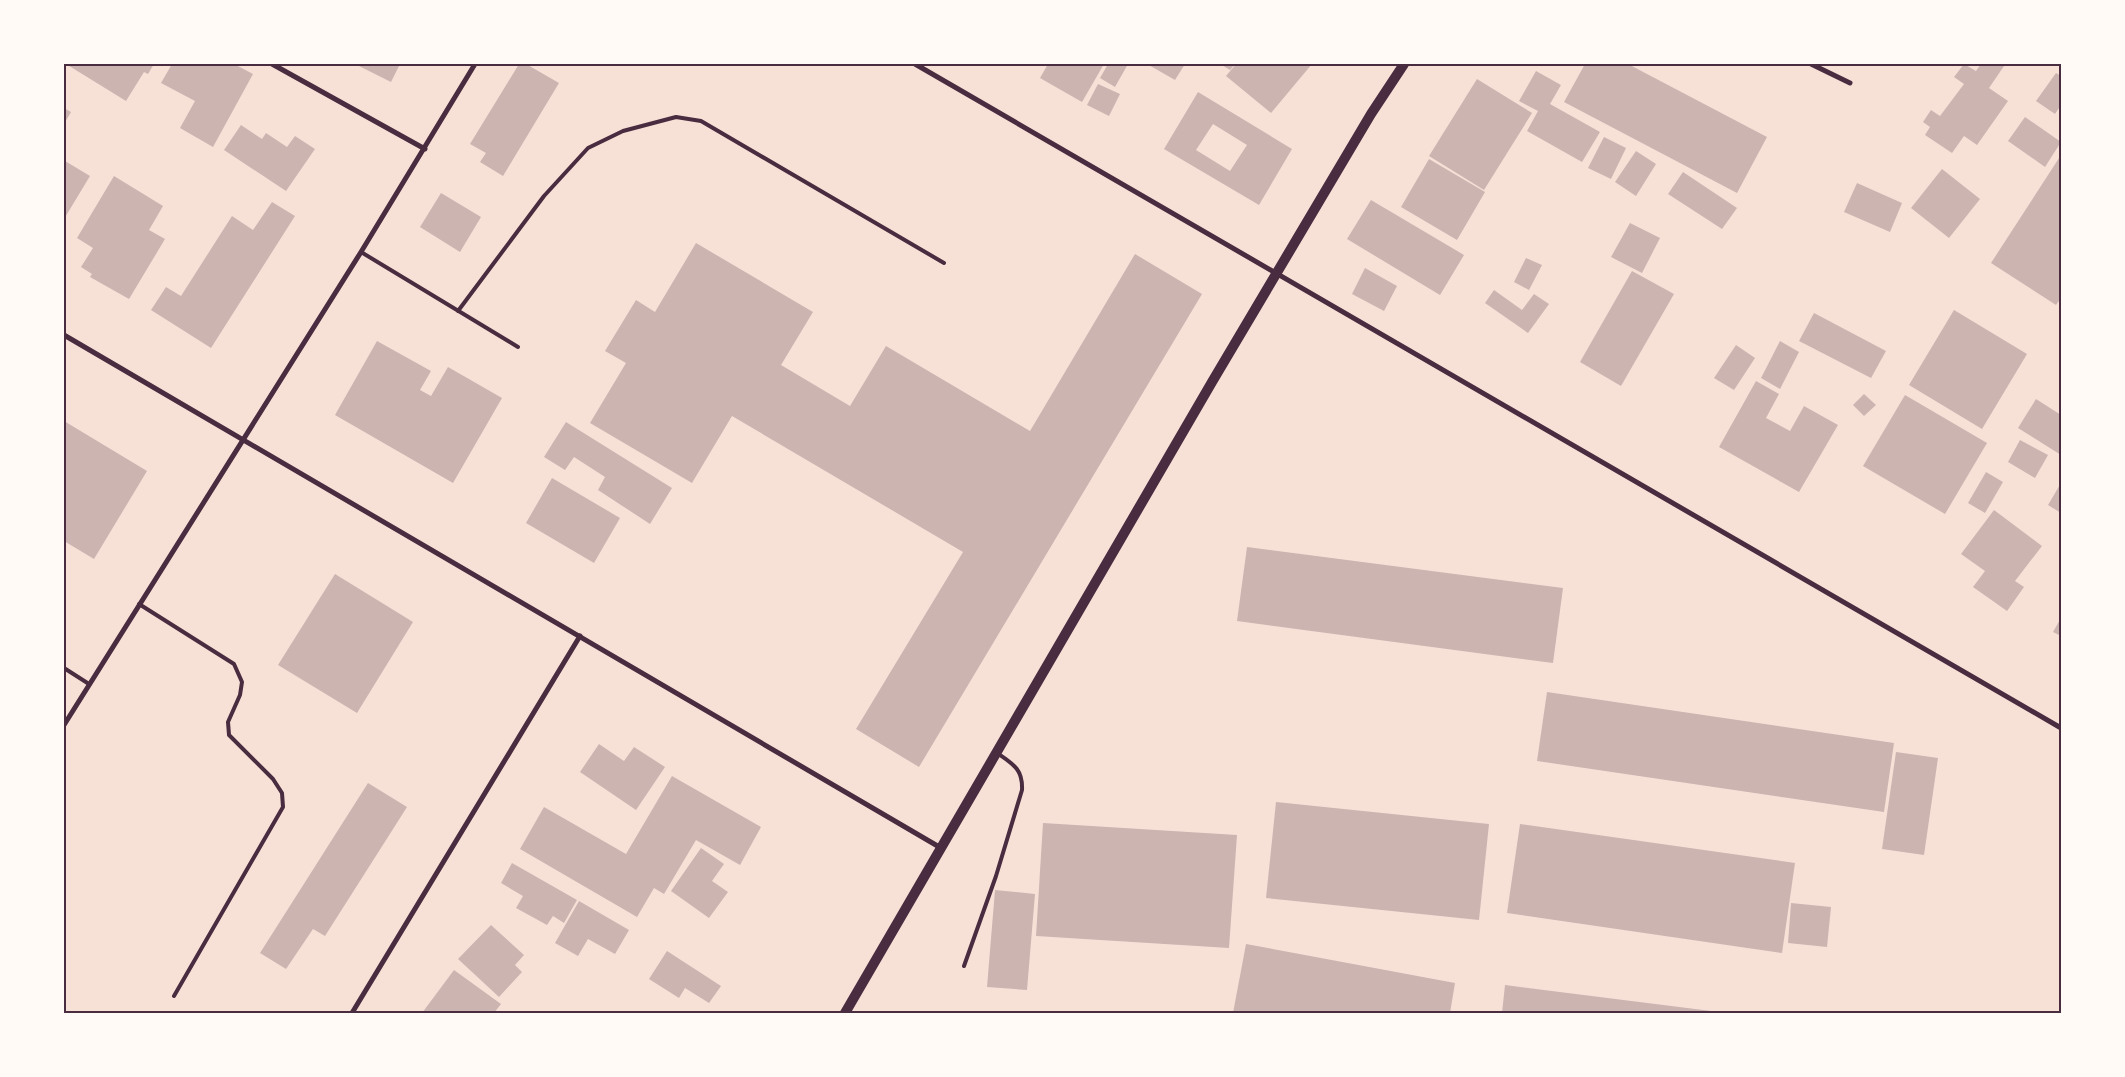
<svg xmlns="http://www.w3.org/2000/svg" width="2125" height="1077" font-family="Overpass,sans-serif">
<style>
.building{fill:#ccb4b1;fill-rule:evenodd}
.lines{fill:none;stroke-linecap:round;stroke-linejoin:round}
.service{stroke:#4a2c40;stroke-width:4}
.minor{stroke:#4a2c40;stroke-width:5}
.secondary{stroke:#4a2c40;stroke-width:10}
.neatline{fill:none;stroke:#4a2c40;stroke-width:2}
</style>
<rect width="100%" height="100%" fill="#f7e1d7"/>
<g class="building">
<path d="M66 64H154L148 74 144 72 126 101Z"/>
<path d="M172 64H234L253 74 213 147 180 128 195 101 161 83Z"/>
<path d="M355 64H400L391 82Z"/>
<path d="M519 64H526L559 83 503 176 480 162 486 153 470 144Z"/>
<path d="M1048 64H1104L1082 102 1040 78Z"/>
<path d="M1108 64H1128L1115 87 1100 78Z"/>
<path d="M1147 64H1185L1175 80Z"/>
<path d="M1220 64H1235L1230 70Z"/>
<path d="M1236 64H1312L1271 113 1226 76Z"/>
<path d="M1585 64H1628L1767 137 1737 193 1564 102Z"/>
<path d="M1964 64 1976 71 1981 64H2000L2004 66 1989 88 2008 101 1977 145 1964 136 1952 153 1925 135 1930 127 1923 122 1931 110 1940 116 1964 84 1954 77Z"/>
<path d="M1536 71 1561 85 1550 104 1600 132 1582 162 1527 131 1538 111 1519 101Z"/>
<path d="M2056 73 2061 76V105L2055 114 2036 101Z"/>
<path d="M1477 79 1532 113 1484 190 1429 156Z"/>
<path d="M1098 84 1120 94 1109 116 1087 105Z"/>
<path d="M1198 92 1292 149 1259 205 1164 149ZM1213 124 1247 145 1230 171 1196 150Z"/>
<path d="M64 108 71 112 64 124Z"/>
<path d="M2025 117 2061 142 2045 167 2008 141Z"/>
<path d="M241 125 262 139 266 133 287 147 295 136 315 149 286 191 224 150Z"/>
<path d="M1604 137 1626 148 1611 179 1588 168Z"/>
<path d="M1636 151 1656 164 1636 196 1615 182Z"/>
<path d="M2061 155V298L2056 305 1991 263Z"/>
<path d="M1429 159 1485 192 1457 240 1401 207Z"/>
<path d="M65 161 90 176 64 219V163Z"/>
<path d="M1942 169 1980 199 1949 238 1911 208Z"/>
<path d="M1683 172 1737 208 1722 229 1668 194Z"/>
<path d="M114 176 163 206 149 230 165 239 129 299 90 277 92 274 81 267 93 248 77 238Z"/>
<path d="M1857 183 1902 203 1890 232 1844 212Z"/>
<path d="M441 193 481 217 460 252 420 227Z"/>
<path d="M1371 200 1464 255 1440 295 1347 239Z"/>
<path d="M272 202 295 216 211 348 151 310 166 287 181 296 232 216 253 230Z"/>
<path d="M1630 223 1660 238 1642 273 1611 257Z"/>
<path d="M696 243 813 312 781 365 850 406 886 346 1030 431 1135 254 1202 294 919 767 856 729 963 552 732 416 692 483 590 423 626 363 605 351 636 300 655 312Z"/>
<path d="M1526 258 1542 265 1529 290 1514 282Z"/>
<path d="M1365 268 1397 286 1384 311 1352 294Z"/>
<path d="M1632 271 1674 294 1621 386 1580 362Z"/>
<path d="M1494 290 1522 310 1534 294 1549 304 1528 333 1485 303Z"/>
<path d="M1954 310 2027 354 1982 429 1909 385Z"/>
<path d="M1814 313 1886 351 1871 378 1799 341Z"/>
<path d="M377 341 431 371 420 390 431 396 448 367 502 398 453 483 335 415Z"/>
<path d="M1780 341 1799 352 1780 389 1761 378Z"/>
<path d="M1736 345 1755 358 1734 390 1714 378Z"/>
<path d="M1756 381 1779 394 1766 418 1790 431 1804 406 1838 425 1799 492 1719 447Z"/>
<path d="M1864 394 1876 405 1864 416 1853 405Z"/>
<path d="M1905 395 1987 443 1945 514 1863 466Z"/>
<path d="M2036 399 2061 415V455L2018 428Z"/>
<path d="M64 421 147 471 94 559 64 541Z"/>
<path d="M566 422 672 488 650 524 598 490 605 477 574 457 565 470 544 457Z"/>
<path d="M2020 440 2048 455 2035 478 2008 462Z"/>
<path d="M1986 472 2003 482 1985 513 1968 503Z"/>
<path d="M552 478 620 518 594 563 526 523Z"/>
<path d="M2061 483V513L2048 505Z"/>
<path d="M1994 510 2042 546 2015 581 2024 587 2007 611 1973 587 1985 571 1961 554Z"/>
<path d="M1247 547 1563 588 1553 663 1237 621Z"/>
<path d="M335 574 413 622 357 713 278 665Z"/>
<path d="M2061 618V636L2053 632Z"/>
<path d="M1547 692 1894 743 1884 812 1537 761Z"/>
<path d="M599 744 624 761 634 747 665 767 636 810 580 772Z"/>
<path d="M1896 752 1938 758 1924 855 1882 849Z"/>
<path d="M672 776 761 827 740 865 696 840 664 894 654 888 637 917 520 849 544 807 626 854Z"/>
<path d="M368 783 407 807 325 936 313 929 286 969 260 953Z"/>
<path d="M1276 802 1489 824 1479 920 1266 898Z"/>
<path d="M1043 823 1237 835 1229 948 1036 936Z"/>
<path d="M1520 824 1795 863 1782 953 1507 913Z"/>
<path d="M701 848 724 864 712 881 728 892 709 918 671 891Z"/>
<path d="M512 863 577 900 564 923 553 916 547 925 516 908 523 896 501 883Z"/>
<path d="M995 890 1035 894 1027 990 987 987Z"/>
<path d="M579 901 629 930 615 954 588 939 578 956 555 943Z"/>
<path d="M1791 903 1831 907 1827 947 1788 943Z"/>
<path d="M491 925 524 955 515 965 522 972 499 997 458 959Z"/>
<path d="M1246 944 1455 983 1450 1013H1233Z"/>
<path d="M667 951 721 986 709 1003 685 988 679 998 649 979Z"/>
<path d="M454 970 501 1004 494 1013H422Z"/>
<path d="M1505 985 1719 1012V1013H1502Z"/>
</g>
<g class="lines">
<g class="service">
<path d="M361 252 518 347"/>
<path d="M458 311 544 196 588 148 623 131 676 117 701 121 944 263"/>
<path d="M139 604 234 664 242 682 240 695 228 722 229 735 273 779 282 793 283 807 174 996"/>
<path d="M64 668 89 684"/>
<path d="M964 966 996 876 1022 790C1023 769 1013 764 997 753"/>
</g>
<g class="minor">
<path d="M272 64 425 149"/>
<path d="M915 64 2061 728"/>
<path d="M1811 64 1850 83"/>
<path d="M64 335 941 848"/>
<path d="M64 725 361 252 475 64"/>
<path d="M352 1013 580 636"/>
</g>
<path class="secondary" d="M845 1013 1212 382 1371 114 1404 64"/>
</g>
<rect width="2125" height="1077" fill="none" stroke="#fffaf5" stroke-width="130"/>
<rect x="65" y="65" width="1995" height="947" class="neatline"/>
</svg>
